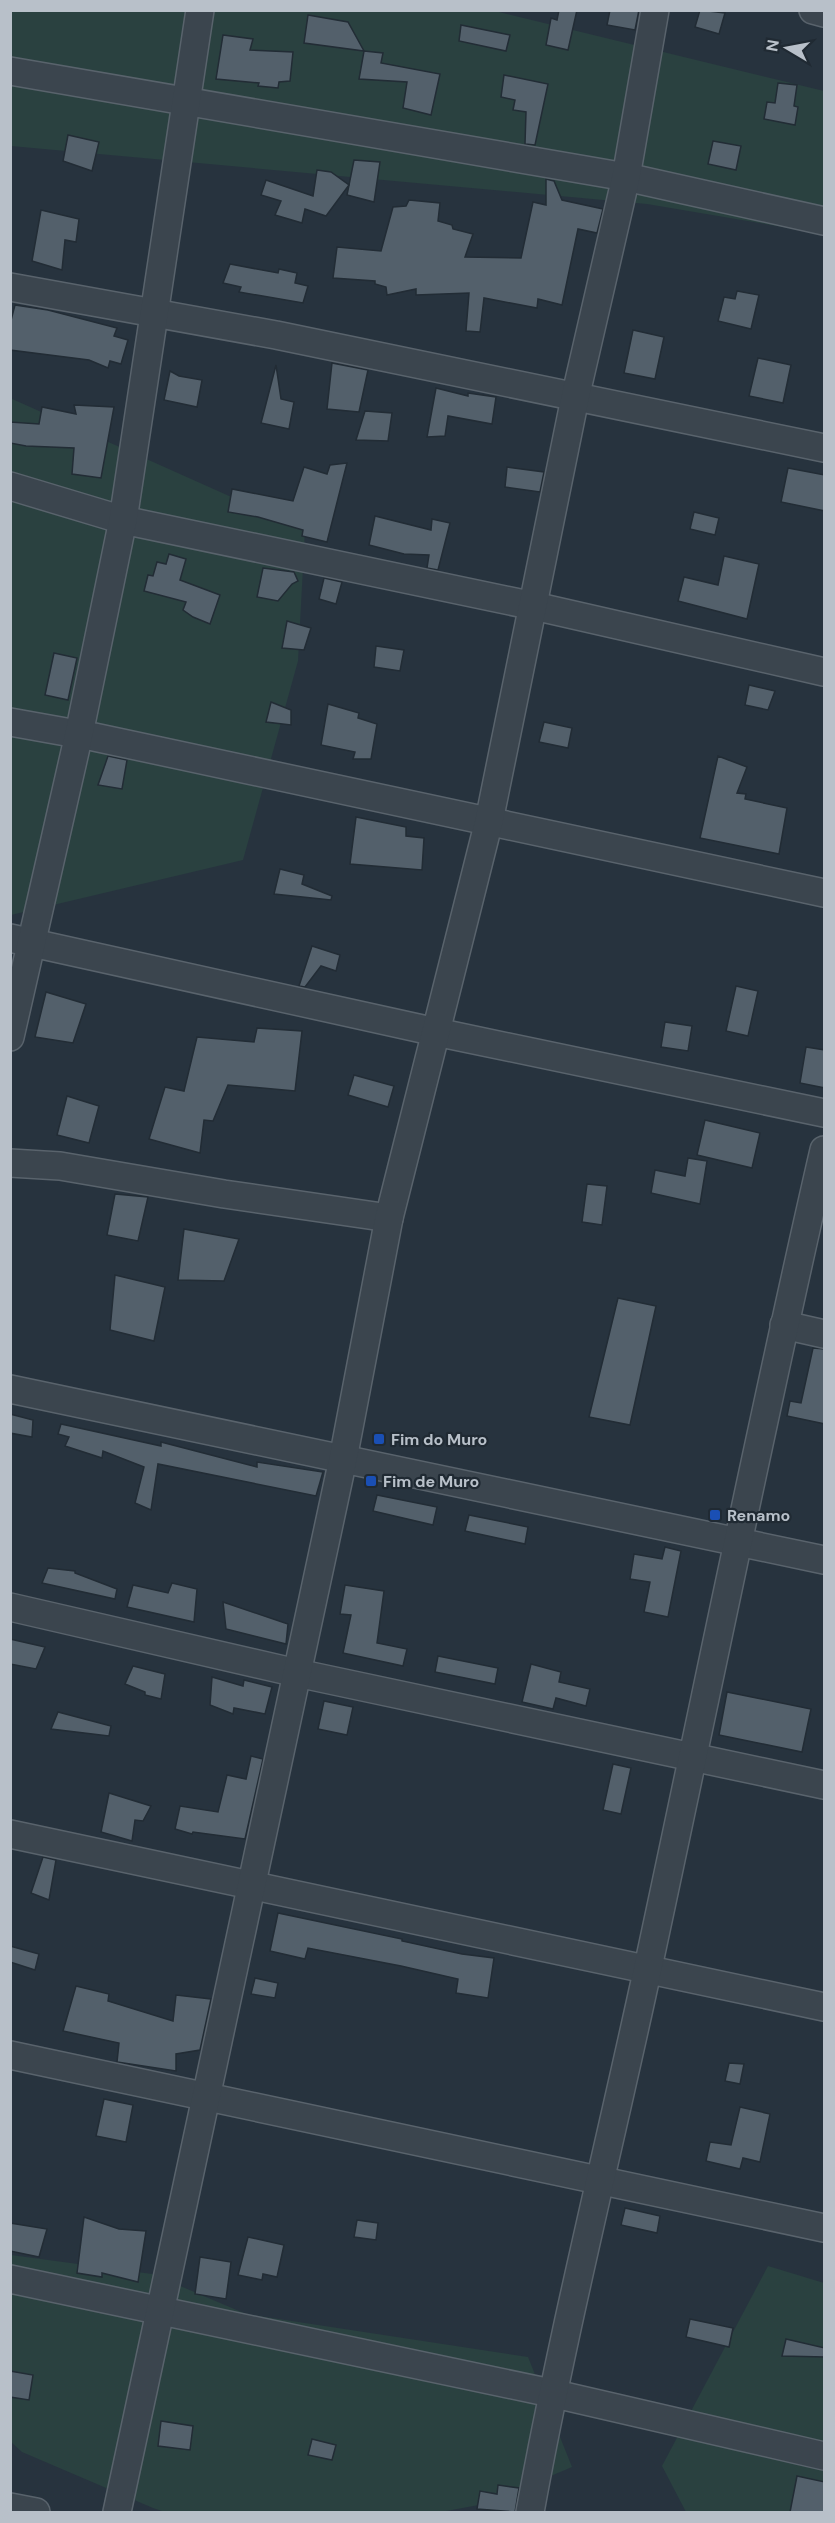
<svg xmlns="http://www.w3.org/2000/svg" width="835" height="2523" font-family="'DM Sans',sans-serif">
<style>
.green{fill:#2a4140}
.building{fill:#53606b;stroke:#222c35;stroke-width:1.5}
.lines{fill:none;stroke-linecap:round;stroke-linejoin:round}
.minor-casing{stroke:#59636c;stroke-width:30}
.minor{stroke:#3b454e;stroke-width:27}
.transit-dot{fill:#1a4fb4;stroke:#202a33;stroke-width:2}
.labels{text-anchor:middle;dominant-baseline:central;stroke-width:4.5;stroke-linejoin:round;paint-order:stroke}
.poi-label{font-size:16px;font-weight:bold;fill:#b8c0c9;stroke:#202a33;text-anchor:start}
</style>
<rect width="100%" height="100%" fill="#27333e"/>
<g class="green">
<path d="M10 11H495L824 91V234L647 204 11 146Z"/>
<path d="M10 398 305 530 298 661 243 860 11 915Z"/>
<path d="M11 2255 152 2274 246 2314 528 2357 572 2467 484 2504 441 2512H165L153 2508 22 2452 11 2442Z"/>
<path d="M768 2266 824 2283V2512H686L662 2466Z"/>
</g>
<g class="building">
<path d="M559 10H577L568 50 546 45 551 18 557 20Z"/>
<path d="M610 10H639L635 30 607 25Z"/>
<path d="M700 10 725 13 719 34 695 27Z"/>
<path d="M308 15 348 22 364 51 304 43Z"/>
<path d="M461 25 510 35 506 51 459 41Z"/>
<path d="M223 35 253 39 250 50 293 52 290 81 279 82 278 88 258 86 259 83 216 79Z"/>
<path d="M364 51 383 53 381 63 440 74 431 115 403 108 407 82 359 79Z"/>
<path d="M504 75 548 84 535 145 525 144 526 112 513 110 515 100 501 97Z"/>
<path d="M778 83 797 85 794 106 798 107 795 125 764 119 767 102 775 103Z"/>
<path d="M68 135 99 142 92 171 63 161Z"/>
<path d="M713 141 741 146 736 170 708 164Z"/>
<path d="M354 160 380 162 374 202 347 195Z"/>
<path d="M317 170 331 172 349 185 326 216 305 209 302 223 275 215 281 201 261 195 266 180 313 196Z"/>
<path d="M546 179 554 181 562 200 603 209 597 233 578 229 562 305 538 299 537 308 484 298 480 332 466 331 469 293 416 295V289L387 295 386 287 375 284V281L333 278 337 247 381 251 393 207 406 206 409 200 440 203 438 221 452 225 453 229 473 234 465 257 521 258 533 202 546 205Z"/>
<path d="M41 210 79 219 76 242 65 240 62 270 32 261Z"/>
<path d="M230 264 278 273 279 269 297 273 295 283 308 286 303 303 239 292 241 287 223 283Z"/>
<path d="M737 291 759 295 751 329 718 321 724 297 735 299Z"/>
<path d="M15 305 48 310 117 328 114 336 128 340 121 364 110 361 108 368 89 360 10 350V324Z"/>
<path d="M633 330 664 337 655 379 624 373Z"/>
<path d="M758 358 791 365 783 403 749 396Z"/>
<path d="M332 363 368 370 359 412 327 409Z"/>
<path d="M276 365 281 399 294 402 289 429 261 423Z"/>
<path d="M170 371 179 376 202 380 197 407 164 400Z"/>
<path d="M436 388 468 396V393L496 397 492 424 448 416 445 436 427 437Z"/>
<path d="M74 405 114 407 101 478 72 474 74 448 26 446 10 443V422L39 424 42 407 76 414Z"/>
<path d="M365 411 392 413 388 441 356 440Z"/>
<path d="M347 463 327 542 302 536 303 530 258 517 228 512 232 489 293 501 304 467 327 474 330 465Z"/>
<path d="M507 467 544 472 540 492 505 487Z"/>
<path d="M788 468 825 475V511L781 502Z"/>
<path d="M694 512 719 518 715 535 690 529Z"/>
<path d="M375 516 431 530 432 519 450 523 438 570 427 568 429 555 404 554 369 545Z"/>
<path d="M169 554 186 559 180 580 220 595 210 624 193 617 183 610 186 602 144 591 148 575 153 576 157 562 166 564Z"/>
<path d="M724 556 759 564 747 619 678 601 684 577 718 585Z"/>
<path d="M263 568 294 572 298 581 292 584 278 601 257 597Z"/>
<path d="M324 578 342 582 336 604 319 599Z"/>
<path d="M287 621 311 628 304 650 282 648Z"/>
<path d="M376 646 404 650 400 671 374 667Z"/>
<path d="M54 653 77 658 68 700 45 695Z"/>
<path d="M749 685 775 691 768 710 745 705Z"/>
<path d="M271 702 291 710V725L266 722Z"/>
<path d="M328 704 359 713 358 718 377 724 371 759H353L355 752 321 745Z"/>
<path d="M544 722 572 728 568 748 539 742Z"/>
<path d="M108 756 127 760 122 789 98 785Z"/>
<path d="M718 756 747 767 737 793 746 794 745 799 787 808 779 854 700 838Z"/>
<path d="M356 817 406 827V836L424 838 422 870 350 864Z"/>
<path d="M280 869 304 875 302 884 332 896 331 900 274 894Z"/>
<path d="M312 946 340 955 336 971 321 966 305 987 299 986Z"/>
<path d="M736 986 758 991 748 1036 726 1031Z"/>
<path d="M46 992 86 1004 73 1043 35 1037Z"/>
<path d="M665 1022 692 1026 688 1051 661 1047Z"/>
<path d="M257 1028 302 1031 295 1091 228 1085 213 1121 204 1120 200 1153 149 1139 165 1087 184 1091 197 1037 254 1042Z"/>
<path d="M806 1047 825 1050V1088L800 1083Z"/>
<path d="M354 1075 394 1086 388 1107 348 1095Z"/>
<path d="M67 1096 99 1106 89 1143 57 1135Z"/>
<path d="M705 1120 760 1133 752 1168 697 1155Z"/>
<path d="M688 1158 707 1161 700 1204 651 1193 655 1170 685 1176Z"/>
<path d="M587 1184 607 1186 602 1225 582 1222Z"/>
<path d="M115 1194 148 1197 138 1241 107 1235Z"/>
<path d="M184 1229 239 1239 224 1281 178 1280Z"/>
<path d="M115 1275 165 1287 154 1341 110 1330Z"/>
<path d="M618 1298 656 1306 630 1425 589 1417Z"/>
<path d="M813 1348 825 1349V1424L787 1416 790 1401 801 1403Z"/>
<path d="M10 1414 33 1420 32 1437 10 1433Z"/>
<path d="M61 1424 161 1446V1442L257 1467V1462L323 1472 316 1496 158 1464 151 1510 135 1503 144 1467 103 1451 102 1458 65 1446 69 1437 58 1434Z"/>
<path d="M377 1495 437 1507 433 1525 373 1511Z"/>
<path d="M469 1515 528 1527 525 1544 465 1531Z"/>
<path d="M665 1547 681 1551 668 1617 644 1612 650 1582 630 1579 634 1554 662 1559Z"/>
<path d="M48 1568 75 1571V1573L117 1589 115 1599 42 1583Z"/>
<path d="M172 1583 197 1589 194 1622 127 1607 133 1585 168 1593Z"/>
<path d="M345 1585 384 1591 377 1643 407 1649 403 1666 343 1653 351 1615 340 1614Z"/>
<path d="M223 1602 288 1624 286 1644 226 1629Z"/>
<path d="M10 1639 45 1647 36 1669 10 1664Z"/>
<path d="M438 1656 498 1668 495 1684 435 1672Z"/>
<path d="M531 1664 561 1672 559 1682 590 1689 586 1706 556 1698 553 1709 522 1702Z"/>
<path d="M133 1666 165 1674 161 1699 145 1695V1692L125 1684Z"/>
<path d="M212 1677 243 1686 244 1680 272 1687 265 1714 234 1708 233 1714 210 1705Z"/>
<path d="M727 1692 811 1709 802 1752 719 1735Z"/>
<path d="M324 1701 353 1707 347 1735 318 1729Z"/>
<path d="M58 1712 111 1726 109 1736 51 1729Z"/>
<path d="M251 1756 263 1759 245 1839 193 1832 192 1834 175 1829 180 1806 218 1812 227 1775 246 1779Z"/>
<path d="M613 1764 631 1768 621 1814 603 1810Z"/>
<path d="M109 1793 151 1806 143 1821 135 1820 132 1841 101 1832Z"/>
<path d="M43 1857 56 1860 49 1900 31 1893Z"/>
<path d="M278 1913 402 1939V1941L462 1954 494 1958 488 1998 456 1993 458 1979 401 1966 308 1948 305 1959 270 1951Z"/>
<path d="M10 1946 39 1954 35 1970 10 1962Z"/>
<path d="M255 1978 278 1983 275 1998 251 1994Z"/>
<path d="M76 1986 109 1994 108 2001 173 2021 176 1995 211 1999 200 2050 176 2054V2071L117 2062 119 2043 63 2031Z"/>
<path d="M729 2063 744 2064 740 2084 725 2081Z"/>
<path d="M104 2099 133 2105 126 2142 96 2136Z"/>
<path d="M740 2107 770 2114 760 2162 743 2158 740 2169 706 2161 710 2142 731 2145Z"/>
<path d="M625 2208 660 2216 657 2233 621 2225Z"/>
<path d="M84 2217 119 2229 146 2231 138 2282 102 2273V2277L77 2273Z"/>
<path d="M357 2220 378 2223 376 2240 354 2237Z"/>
<path d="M10 2223 47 2229 39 2257 10 2251Z"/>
<path d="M248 2237 284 2245 277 2277 263 2274 262 2280 238 2275Z"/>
<path d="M200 2257 231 2262 226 2299 195 2294Z"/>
<path d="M690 2319 733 2328 729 2347 686 2337Z"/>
<path d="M786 2339 825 2348V2357L782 2356Z"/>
<path d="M10 2371 33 2375 29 2400 10 2397Z"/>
<path d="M161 2421 193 2426 190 2450 158 2446Z"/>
<path d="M312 2439 336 2445 332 2460 308 2455Z"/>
<path d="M797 2476 825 2482V2512H790Z"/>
<path d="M498 2485 519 2488 515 2512 477 2509 480 2491 497 2494Z"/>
</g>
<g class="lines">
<g class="minor-casing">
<g id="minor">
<path d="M813 10 824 13"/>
<path d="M10 71 626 177 824 221"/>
<path d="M10 287 276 335 824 448"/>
<path d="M10 486 123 520 534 606 824 672"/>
<path d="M10 722 94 737 824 893"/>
<path d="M10 938 436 1032 824 1113"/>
<path d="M10 1037 79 734 123 520 200 10"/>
<path d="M10 1163 60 1166 224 1194 389 1218"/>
<path d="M784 1325 824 1334"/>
<path d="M10 1389 824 1560"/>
<path d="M10 1607 297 1673 824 1785"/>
<path d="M10 1834 824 2007"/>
<path d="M10 2055 824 2228"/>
<path d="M10 2279 551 2393 824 2456"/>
<path d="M10 2507 36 2512"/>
<path d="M117 2512 343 1459 389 1218 489 821 575 398 626 177 655 10"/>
<path d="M530 2512C563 2331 608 2152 647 1972 706 1698 761 1423 824 1150"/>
</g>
</g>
<use href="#minor" class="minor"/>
</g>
<g class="transit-dot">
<rect x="373" y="1433" width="12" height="12" rx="3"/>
<rect x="365" y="1475" width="12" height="12" rx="3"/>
<rect x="709" y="1509" width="12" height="12" rx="3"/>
</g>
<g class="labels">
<g class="poi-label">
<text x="391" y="1439">Fim do Muro</text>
<text x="383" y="1481">Fim de Muro</text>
<text x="727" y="1515">Renamo</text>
</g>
</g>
<rect width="835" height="2523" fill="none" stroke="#b8c0c9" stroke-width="24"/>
<g transform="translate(787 48) rotate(280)" stroke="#202a33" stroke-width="4.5" paint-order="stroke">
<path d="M0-4.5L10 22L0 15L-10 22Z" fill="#b8c0c9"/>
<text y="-9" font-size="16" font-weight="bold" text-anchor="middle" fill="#b8c0c9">N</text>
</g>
</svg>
